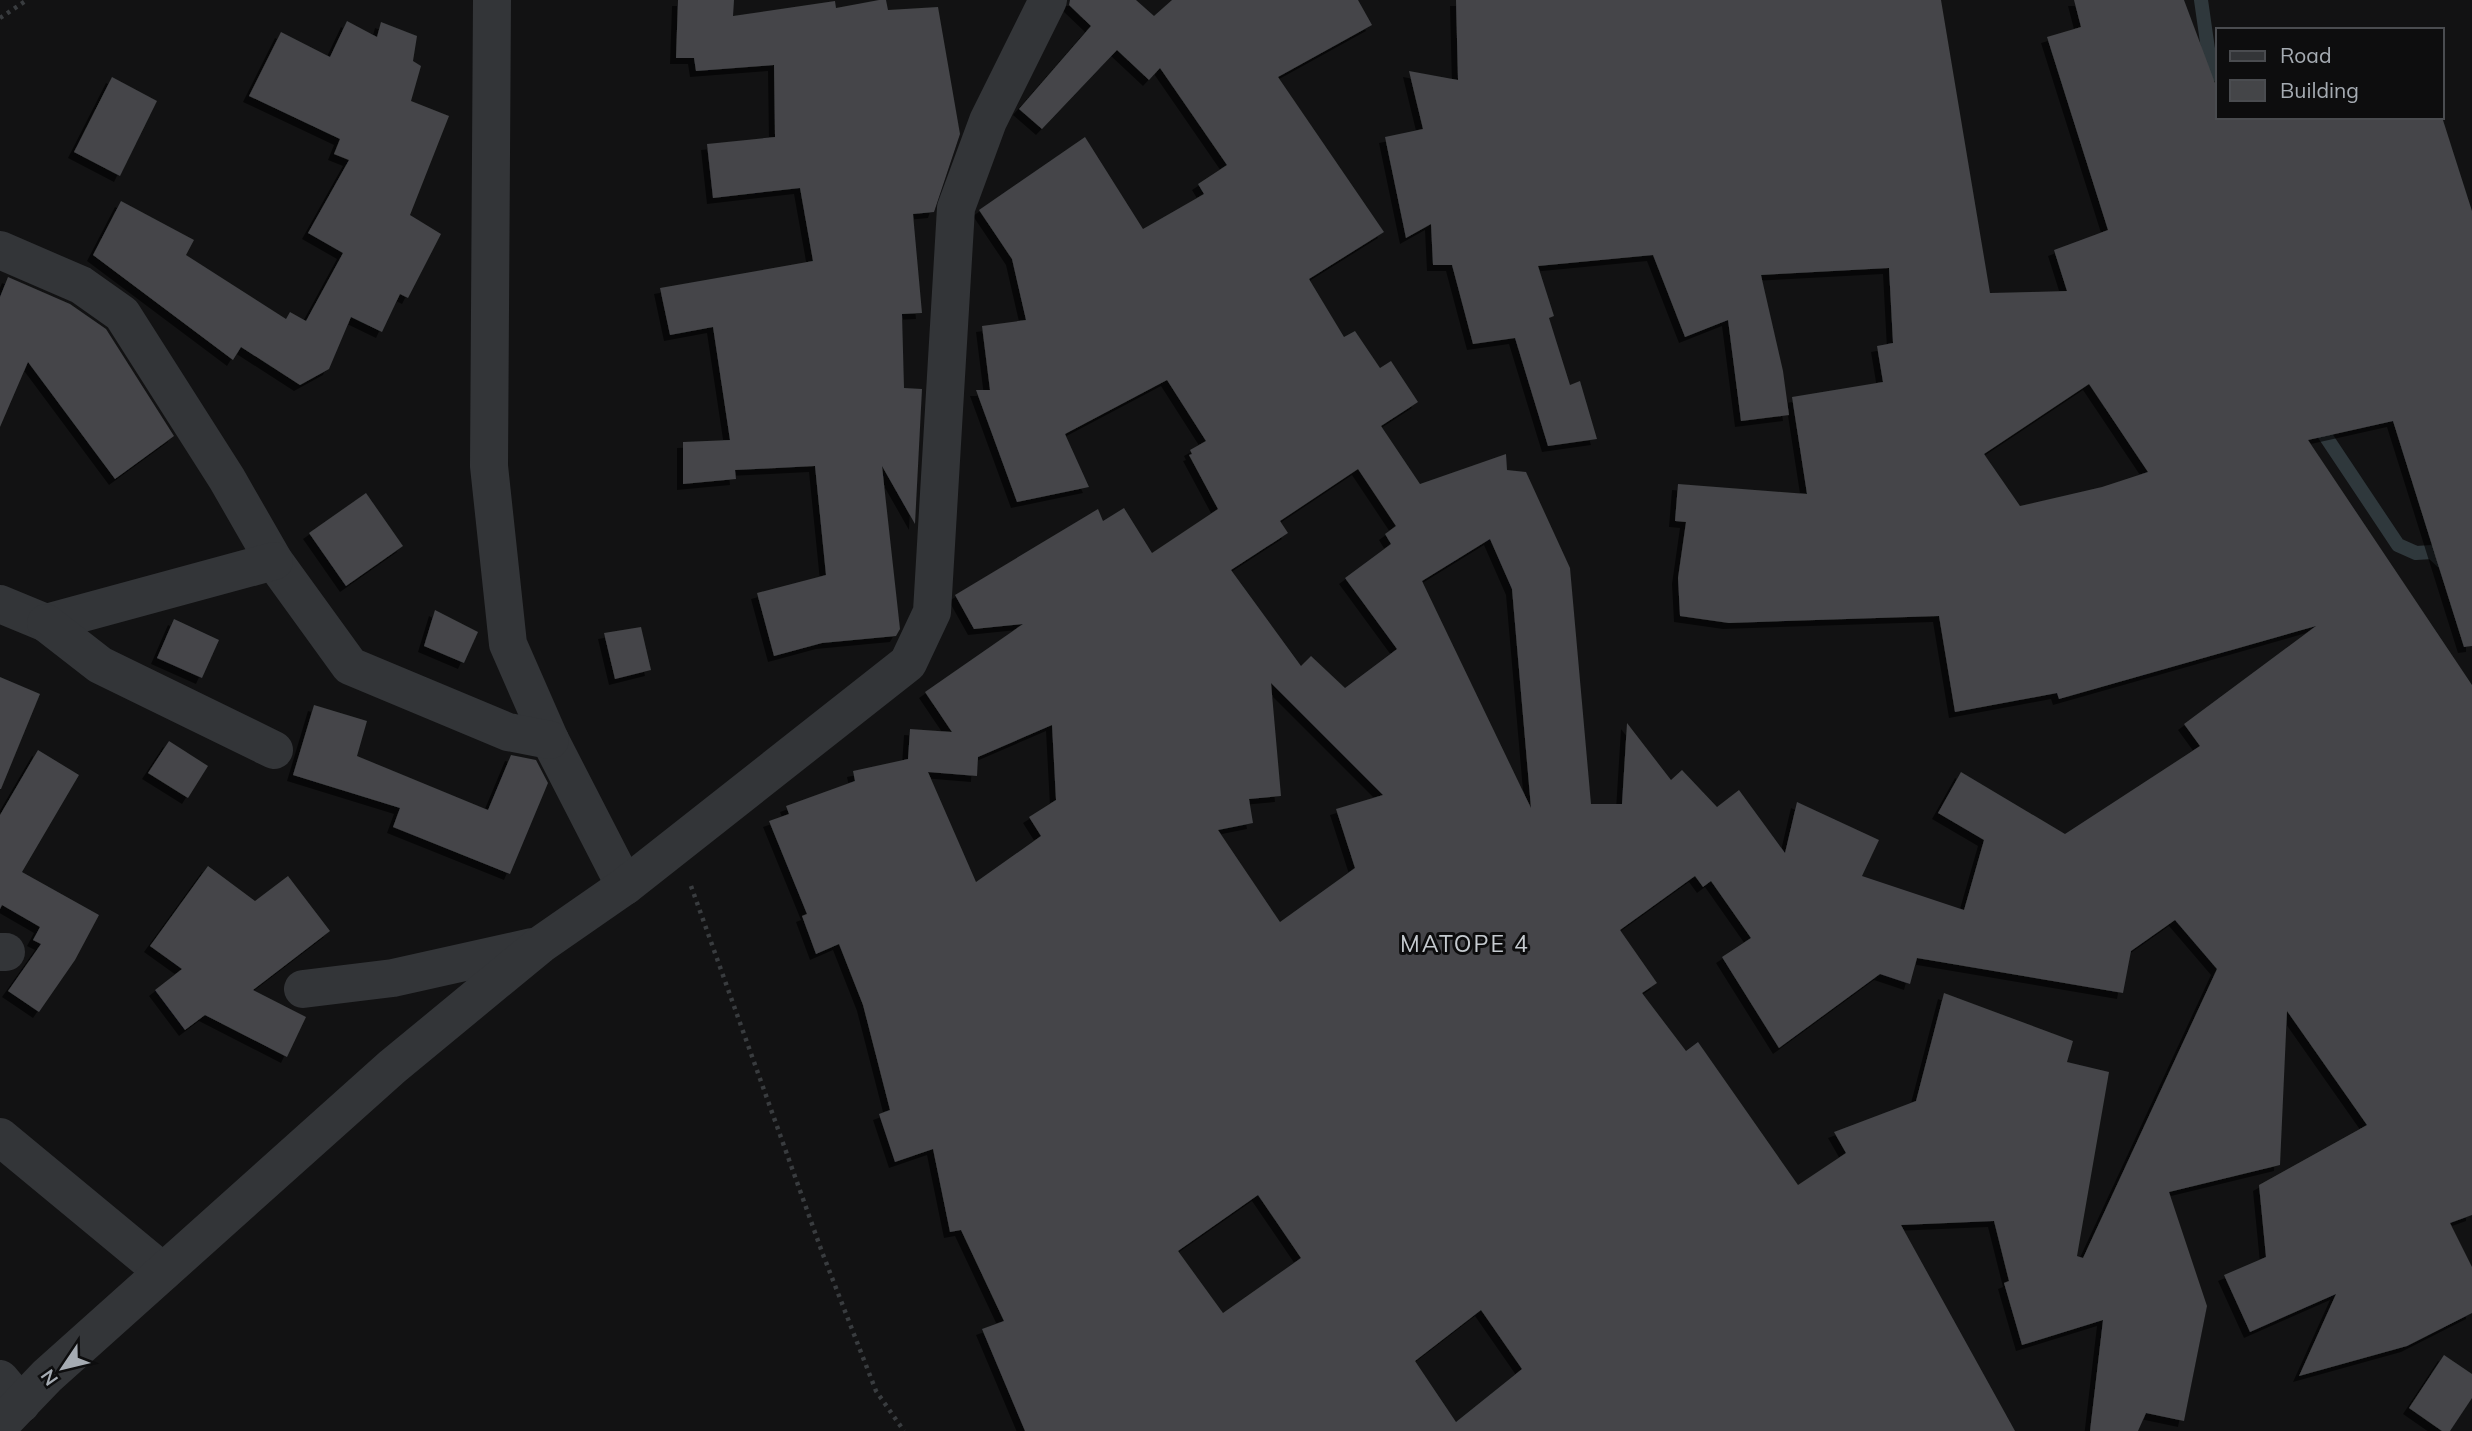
<svg xmlns="http://www.w3.org/2000/svg" width="2472" height="1431" font-family="Mulish,sans-serif">
<style>
.lines{fill:none;stroke-linecap:round;stroke-linejoin:round}
.stream{stroke:#2f383c;stroke-width:14}
.building{fill:#444548;fill-rule:evenodd;filter:url(#shadow)}
.path{stroke:#393c3f;stroke-width:4.5;stroke-dasharray:3.5 5;stroke-linecap:butt}
.minor{stroke:#333538;stroke-width:38}
.labels{text-anchor:middle;dominant-baseline:central;stroke-width:6;stroke-linejoin:round;paint-order:stroke}
.quarter-label{font-size:23px;letter-spacing:2px;fill:#c5cacf;stroke:#0d0d0e}
</style>
<defs>
<filter id="shadow"><feDropShadow dx="-6" dy="6" stdDeviation="0" flood-color="#0009"/></filter>
</defs>
<rect width="100%" height="100%" fill="#121213"/>
<g class="lines">
<g class="stream">
<path d="M2201 0 2208 49 2218 75"/>
<path d="M2316 422 2398 545 2416 553 2432 552 2472 589"/>
</g>
</g>
<g class="building">
<path d="M678 0H734L733 16 835 1 836 8 879 0H886L888 10 938 7 960 134 934 212 913 214 922 313 902 314 904 388 922 389 915 524 882 466 900 629 896 636 822 643 774 656 757 593 826 575 815 466 735 470 736 479 683 484V442L730 440 713 327 670 335 660 288 813 261 800 188 713 198 707 144 775 137 774 65 696 71 694 58H676Z"/>
<path d="M1070 0H1136L1154 16 1172 0H1358L1372 25 1278 77 1384 232 1309 279 1344 337 1355 331 1380 368 1391 361 1418 402 1381 426 1420 484 1506 454 1507 470 1526 472 1570 568 1591 804H1622L1627 723 1671 780 1682 770 1717 807 1739 790 1785 853 1797 802 1879 840 1862 876 1964 910 1984 840 1938 813 1961 772 2065 834 2200 746 2184 724 2316 626 2059 699 2057 693 1955 712 1939 616 1729 623 1680 616 1678 578 1686 522 1675 521 1678 484 1807 494 1792 397 1883 382 1877 346 1893 343 1889 268 1761 275 1783 371 1789 415 1741 421 1728 320 1685 337 1653 255 1538 266 1554 316 1549 318 1570 385 1580 381 1597 439 1548 446 1515 338 1473 344 1452 265H1433L1431 224 1406 238 1385 137 1423 129 1409 71 1458 80 1456 0H1941L1990 293 2067 291 2054 250 2108 230 2047 37 2081 27 2074 0H2184L2218 91V117H2442L2472 211V646L2464 647 2393 421 2308 440 2472 685V1215L2450 1223 2472 1267V1313L2407 1346 2299 1376 2336 1294 2250 1332 2224 1275 2266 1257 2259 1185 2367 1125 2287 1011 2280 1165 2169 1192 2207 1306 2184 1421 2146 1413 2138 1431H2090L2103 1320 2022 1345 2004 1283 2009 1281 1994 1221 1901 1225 2015 1431H1025L982 1329 1004 1321 961 1230 950 1232 933 1149 895 1162 879 1114 890 1110 863 1005 839 944 816 954 802 916 807 914 769 821 789 814 786 806 855 781 853 771 908 759 910 729 952 732 925 692 1023 624 974 629 955 595 1098 509 1103 521 1124 508 1152 553 1218 509 1189 455 1192 454 1190 450 1206 441 1167 380 1065 434 1089 487 1017 502 976 390H990L982 326 1026 320 1012 259 979 210 1085 137 1143 229 1204 194 1198 184 1227 165 1160 68 1149 80 1117 50 1042 129 1019 109 1091 26 1069 5ZM2089 384 2148 472 2102 487 2020 506 1984 454ZM1358 469 1396 526 1385 534 1391 544 1345 578 1397 649 1345 688 1311 656 1301 666 1231 570 1288 533 1280 521ZM1490 539 1512 589 1531 808 1422 581ZM1271 683 1383 795 1336 809 1355 868 1280 922 1218 830 1253 823 1249 799 1281 796ZM1052 725 1056 800 1029 817 1041 836 976 882 928 772 977 776 978 757ZM1695 876 1703 887 1711 881 1751 938 1722 957 1779 1048 1880 974 1910 984 1917 958 2123 993 2131 951 2175 920 2217 969 2083 1258 2077 1256 2109 1072 2067 1062 2073 1041 1944 993 1916 1101 1834 1132 1846 1153 1798 1185 1698 1042 1686 1051 1642 993 1657 983 1620 930ZM1258 1195 1301 1258 1223 1313 1178 1251ZM1481 1310 1522 1369 1456 1422 1415 1361Z"/>
<path d="M347 21 377 37 381 22 417 36 413 61 421 66 411 101 449 116 410 215 441 234 408 298 400 294 382 332 351 317 329 369 300 385 241 347 233 360 93 255 121 201 194 240 186 255 286 319 290 312 306 321 343 253 308 233 349 160 334 154 340 139 249 96 281 32 330 57Z"/>
<path d="M112 77 157 101 120 176 74 152Z"/>
<path d="M8 277 70 304 106 329 174 436 115 479 28 362 0 427V297Z"/>
<path d="M366 493 403 546 346 586 309 533Z"/>
<path d="M435 610 478 632 464 663 424 646Z"/>
<path d="M174 619 219 640 202 678 157 658Z"/>
<path d="M641 627 651 670 615 679 604 633Z"/>
<path d="M0 677 40 694 1 789H0Z"/>
<path d="M314 705 367 721 357 756 488 810 511 755 536 760 548 783 510 874 393 827 400 808 293 775Z"/>
<path d="M169 741 208 766 188 798 148 773Z"/>
<path d="M38 750 79 775 22 872 99 915 75 960 39 1012 8 991 41 944 33 940 40 927 2 905 0 909V815Z"/>
<path d="M208 866 255 901 288 876 330 931 253 990 306 1017 287 1057 205 1015 185 1030 155 990 182 969 150 946Z"/>
<path d="M2444 1355 2472 1374V1398L2450 1431H2442L2409 1408Z"/>
</g>
<g class="lines">
<g class="path">
<path d="M0 18 27 0"/>
<path d="M691 886 822 1252 876 1391 904 1431"/>
</g>
<g class="minor">
<path d="M492 0 489 466 508 644 550 740 625 886"/>
<path d="M0 250 81 285 122 314 227 479 274 561 350 666 508 732 550 740"/>
<path d="M0 604 46 623 274 561"/>
<path d="M46 623 100 665 274 750"/>
<path d="M0 952H6"/>
<path d="M303 989 393 978 532 947"/>
<path d="M0 1137 163 1272"/>
<path d="M0 1379 21 1404"/>
<path d="M0 1425 47 1376 392 1067 540 945 625 886 908 663 932 612 956 208 988 121 1048 0"/>
</g>
</g>
<g class="labels">
<g class="quarter-label">
<text x="1465" y="943">MATOPE 4</text>
</g>
</g>
<rect x="2216" y="28" width="228" height="91" fill="#0d0d0e" stroke="#4a4c50" stroke-width="2"/>
<rect x="2230" y="51" width="35" height="10" fill="#333538" stroke="#4a4c50" stroke-width="2"/>
<text x="2280" y="63" font-size="21" fill="#a5abb2">Road</text>
<rect x="2230" y="80" width="35" height="21" fill="#444548" stroke="#4a4c50" stroke-width="2"/>
<text x="2280" y="98" font-size="21" fill="#a5abb2">Building</text>
<g transform="translate(63 1368) rotate(235)" stroke="#0d0d0e" stroke-width="5" paint-order="stroke">
<path d="M0-5L12 26L0 18L-12 26Z" fill="#a5abb2"/>
<text y="-10" font-size="19" font-weight="bold" text-anchor="middle" fill="#a5abb2">N</text>
</g>
</svg>
